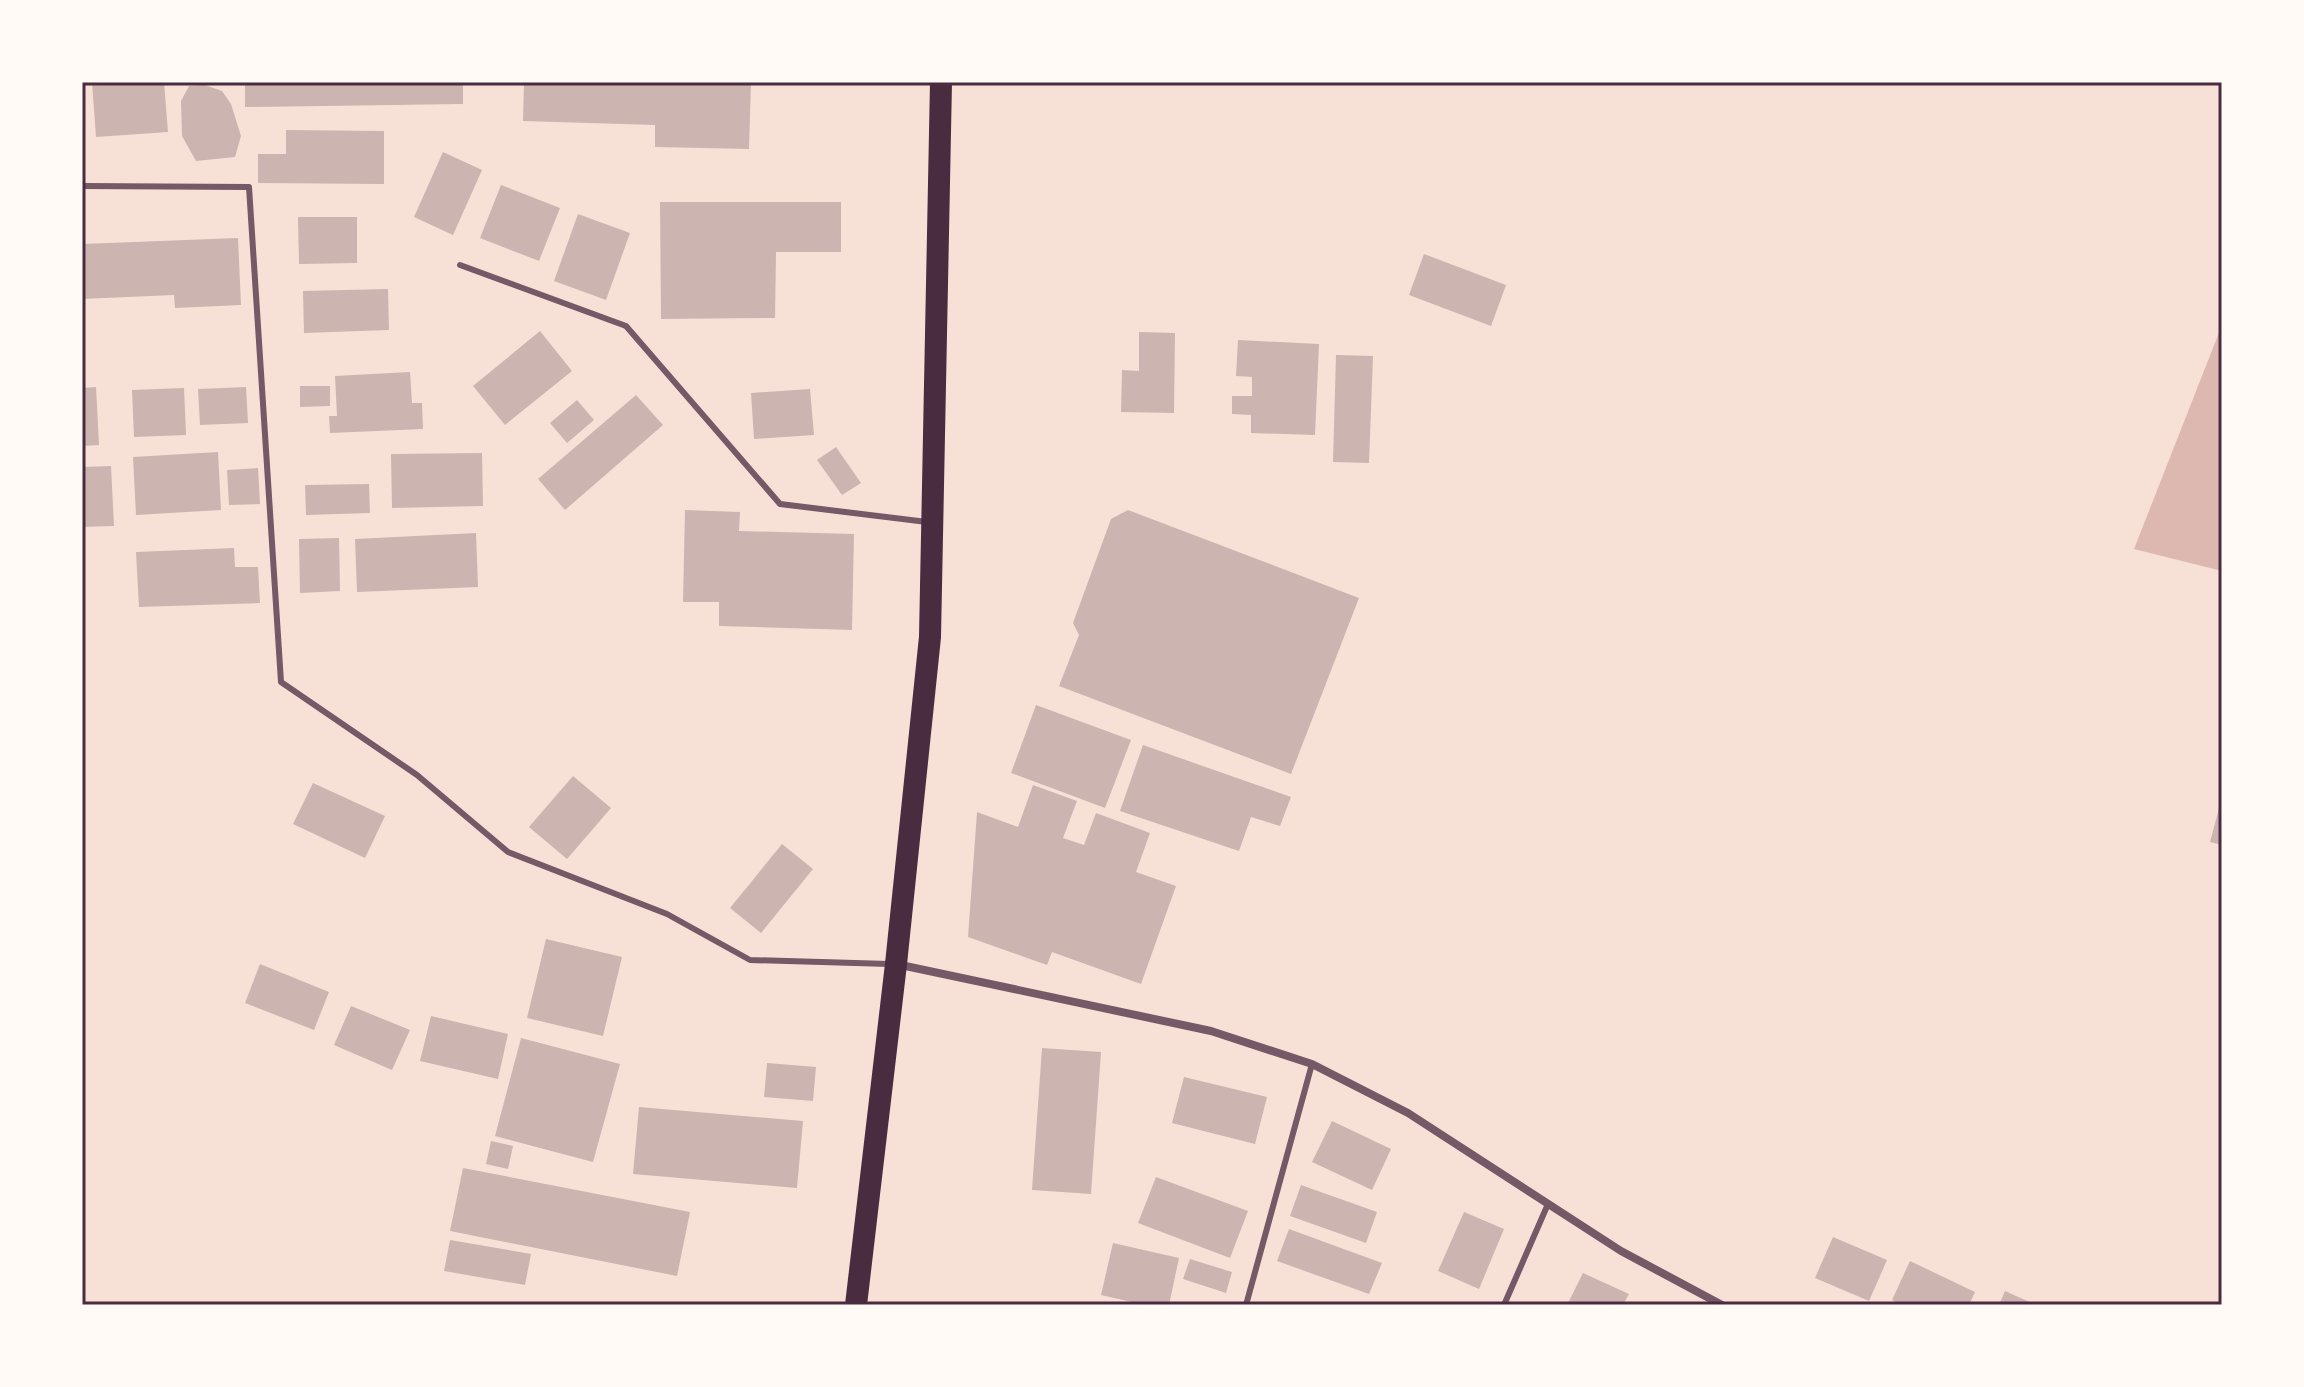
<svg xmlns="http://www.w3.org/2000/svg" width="2304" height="1387" font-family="Poppins,sans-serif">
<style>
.water{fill:#dcb8b0}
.building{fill:#ccb4b1}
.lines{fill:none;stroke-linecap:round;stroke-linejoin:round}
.service{stroke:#755966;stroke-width:6}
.minor{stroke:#755966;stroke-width:8}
.trunk{stroke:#4a2c40;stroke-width:22}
.neatline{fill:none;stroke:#4a2c40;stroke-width:3}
</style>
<rect width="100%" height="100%" fill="#f7e1d7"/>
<path class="water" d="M2222 325V571L2134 549Z"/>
<g class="building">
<path d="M92 82H164L168 132 96 137Z"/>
<path d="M245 82H463V104L245 107Z"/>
<path d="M524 82H751L749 149 655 147V125L523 121Z"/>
<path d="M205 85 222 91 231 104 241 136 235 157 196 161 182 136 181 101 189 86Z"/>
<path d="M286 130 384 131V184L258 183V154H286Z"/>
<path d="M443 152 482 170 453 235 414 217Z"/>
<path d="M501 185 560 208 539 261 480 238Z"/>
<path d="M660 202H841V252H776L775 318 661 319Z"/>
<path d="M578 214 630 233 606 300 554 281Z"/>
<path d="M298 217H357V263L299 264Z"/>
<path d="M238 238 241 305 175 308 174 295 82 299V244Z"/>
<path d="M1424 254 1506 285 1491 326 1409 295Z"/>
<path d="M388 289 389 330 304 333 303 291Z"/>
<path d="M540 331 572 371 505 425 473 386Z"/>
<path d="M1139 332 1175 333 1174 413 1121 412 1122 370 1139 371Z"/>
<path d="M1238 340 1319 344 1315 435 1251 433V415L1232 414V396H1252V377L1236 376Z"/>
<path d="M1336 355 1373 356 1369 463 1333 462Z"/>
<path d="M410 372 412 403H422L423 429 330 433 329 416H337L335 376Z"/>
<path d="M300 386H330V406L300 407Z"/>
<path d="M96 387 99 445 82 446V388Z"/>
<path d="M246 387 248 423 200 425 198 389Z"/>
<path d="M184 388 186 435 134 437 132 390Z"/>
<path d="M810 389 814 435 754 439 751 393Z"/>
<path d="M636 395 663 425 565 510 538 479Z"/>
<path d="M577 400 594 420 567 443 550 423Z"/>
<path d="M836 447 861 483 842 495 817 460Z"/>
<path d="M218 452 221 510 136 515 133 457Z"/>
<path d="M482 453 483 506 392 508 391 454Z"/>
<path d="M111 466 114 526 82 527V467Z"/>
<path d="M258 468 260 504 229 505 227 470Z"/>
<path d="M369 484 370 513 306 515 305 485Z"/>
<path d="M685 510 740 512 739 531 854 534 852 630 719 626V602H683Z"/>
<path d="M1128 510 1359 598 1291 774 1059 686 1079 635 1073 623 1111 519Z"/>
<path d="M476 533 478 587 357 592 355 539Z"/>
<path d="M339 538 340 591 300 593 299 539Z"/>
<path d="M234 548 235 567H258L260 603 139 607 136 552Z"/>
<path d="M1036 705 1131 740 1105 808 1011 773Z"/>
<path d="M1143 745 1291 797 1280 826 1251 817 1239 851 1120 811Z"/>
<path d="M573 776 611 808 567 859 529 827Z"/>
<path d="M313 783 385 816 365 858 293 824Z"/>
<path d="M1033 785 1077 801 1063 838 1084 845 1096 813 1150 833 1136 872 1176 886 1141 984 1052 952 1047 965 968 937 977 812 1018 827Z"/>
<path d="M2221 801H2222V845L2210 842Z"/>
<path d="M782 844 813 869 761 933 730 908Z"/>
<path d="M546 939 622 957 603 1036 527 1018Z"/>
<path d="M260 964 329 992 314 1030 245 1003Z"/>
<path d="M351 1006 410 1030 392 1070 334 1045Z"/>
<path d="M431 1016 508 1034 498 1079 420 1061Z"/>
<path d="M521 1038 620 1064 593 1162 495 1136Z"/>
<path d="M1042 1048 1101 1052 1091 1194 1032 1190Z"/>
<path d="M767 1063 816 1067 813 1101 764 1097Z"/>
<path d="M1184 1077 1267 1097 1255 1144 1172 1123Z"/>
<path d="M639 1107 803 1121 797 1188 633 1174Z"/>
<path d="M1332 1121 1391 1149 1372 1190 1312 1162Z"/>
<path d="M491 1141 513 1146 508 1169 486 1164Z"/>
<path d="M463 1168 690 1212 677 1276 450 1231Z"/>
<path d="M1156 1177 1248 1211 1230 1258 1138 1223Z"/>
<path d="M1301 1185 1377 1212 1366 1243 1290 1216Z"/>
<path d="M1464 1212 1504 1229 1479 1289 1438 1271Z"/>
<path d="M1289 1229 1382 1263 1369 1294 1277 1261Z"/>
<path d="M1833 1237 1887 1260 1869 1301 1815 1278Z"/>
<path d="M450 1240 531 1254 525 1285 444 1271Z"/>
<path d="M1113 1243 1179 1258 1169 1305H1145L1101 1295Z"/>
<path d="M1190 1259 1232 1272 1226 1293 1183 1279Z"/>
<path d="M1910 1261 1975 1292 1969 1305H1902L1892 1300Z"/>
<path d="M1583 1273 1629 1294 1623 1305H1567Z"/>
<path d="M2005 1291 2036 1305H1999Z"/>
</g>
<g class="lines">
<g class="service">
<path d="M82 186 249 187 281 682 417 775 508 852 667 914 750 960 889 964"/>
<path d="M460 265 626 326 780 504 927 522"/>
<path d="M1246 1305 1312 1064"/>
<path d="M1504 1305 1548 1204"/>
</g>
<path class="minor" d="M896 964 1211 1031 1312 1064 1408 1113 1621 1251 1722 1305"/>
<path class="trunk" d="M856 1305 896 964 930 637 941 82"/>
</g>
<rect width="2304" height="1387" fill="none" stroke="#fffaf5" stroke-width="168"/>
<rect x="84" y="84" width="2136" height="1219" class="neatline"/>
</svg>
